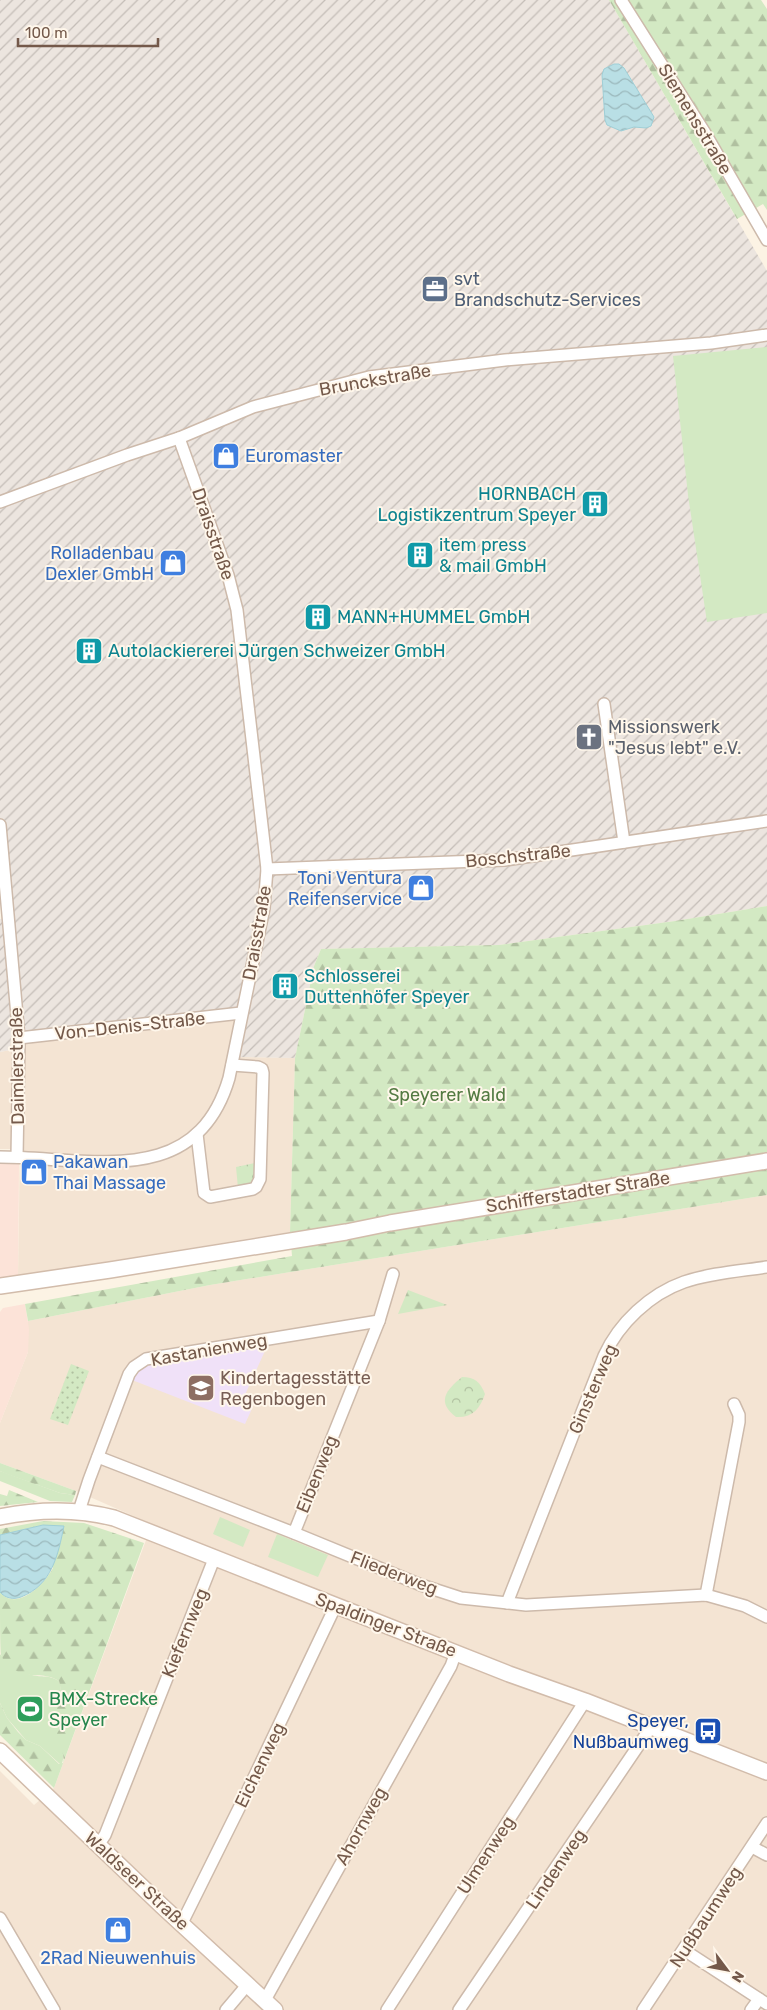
<svg xmlns="http://www.w3.org/2000/svg" width="767" height="2010" font-family="Rubik,sans-serif">
<style>
.residential{fill:#f4e4d3}
.commercial{fill:#fce3d8}
.industrial{fill:url(#industrial-furrows)}
.education{fill:#f0e1f8}
.grass{fill:#d3e9c3}
.forest{fill:url(#forest-firs)}
.park{fill:url(#park-crowns)}
.garden{fill:url(#garden-dots)}
.water{fill:url(#water-waves);stroke:#9fcfd7}
.lines{fill:none;stroke-linecap:round;stroke-linejoin:round}
.street-casing{stroke:#cdbaab;stroke-width:14}
.secondary-casing{stroke:#d2bcab;stroke-width:18}
.street{stroke:#fff;stroke-width:11}
.secondary{stroke:#fff;stroke-width:15}
.labels{text-anchor:middle;dominant-baseline:central;stroke-width:4;stroke-linejoin:round;paint-order:stroke}
.street-label{font-size:18px;fill:#74594a;stroke:#fff7eb}
.service-label{font-size:18px;fill:#4e5e75;stroke:#fff7eb;text-anchor:start}
.shop-label{font-size:18px;fill:#366cbe;stroke:#fff7eb;text-anchor:start}
.culture-label{font-size:18px;fill:#0d838f;stroke:#fff7eb;text-anchor:start}
.worship-label{font-size:18px;fill:#5b616d;stroke:#fff7eb;text-anchor:start}
.park-label{font-size:18px;fill:#537a42;stroke:#fff7eb}
.education-label{font-size:18px;fill:#785e54;stroke:#fff7eb;text-anchor:start}
.leisure-label{font-size:18px;fill:#27864d;stroke:#fff7eb;text-anchor:start}
.transit-label{font-size:18px;fill:#164399;stroke:#fff7eb;text-anchor:end}
</style>
<defs>
<pattern id="industrial-furrows" width="10" height="10" patternUnits="userSpaceOnUse" patternTransform="scale(1.25)"><rect width="10" height="10" fill="#ece5df"/><path d="M-1 1l2-2M0 10L10 0M9 11l2-2" fill="none" stroke="#c4bdb7"/></pattern>
<pattern id="forest-firs" width="22" height="20" patternUnits="userSpaceOnUse" patternTransform="scale(1.25)"><rect width="22" height="20" fill="#d3e9c3"/><path d="M5 1l3.5 6h-7zM16 11l3.5 6h-7z" fill="#b0c0a0"/></pattern>
<pattern id="park-crowns" width="20" height="18" patternUnits="userSpaceOnUse" patternTransform="scale(1.25)"><rect width="20" height="18" fill="#d3e9c3"/><path d="M2 6a3 3 0 1 1 6 0M12 15a3 3 0 1 1 6 0" fill="none" stroke="#b0c0a0"/></pattern>
<pattern id="garden-dots" width="8" height="8" patternUnits="userSpaceOnUse" patternTransform="scale(1.25)"><rect width="8" height="8" fill="#d3e9c3"/><path d="M2 2h.1M6 6h.1" fill="none" stroke="#b0c0a0" stroke-width="1.8" stroke-linecap="round"/></pattern>
<pattern id="water-waves" width="16" height="10" patternUnits="userSpaceOnUse" patternTransform="scale(1.25)"><rect width="16" height="10" fill="#b9dfe5"/><path d="M0 5q4-4 8 0t8 0" fill="none" stroke="#9bb8bc"/></pattern>
</defs>
<rect width="100%" height="100%" fill="#fcf3e4"/>
<g class="residential">
<path d="M247 1011 239 1057 295 1058 290 1232 18 1276 20 1149H0V1052L10 1050V1037Z"/>
<path d="M767 1195V2010H0V1771L34 1805 54 1788 152 1524 76 1491 0 1463V1423L28 1352V1321L210 1285Z"/>
</g>
<g class="commercial">
<path d="M0 1163 19 1164 18 1276 0 1279Z"/>
<path d="M25 1304 29 1329 28 1352 0 1423V1312L3 1308Z"/>
</g>
<path class="industrial" d="M0 0H609L767 271V906L675 921 499 945 321 949 314 966 295 1058 238 1057 247 1011 11 1037 10 1050 0 1052V919H4L0 869Z"/>
<path class="education" d="M269 1342 244 1397 255 1402 245 1424 132 1380 140 1368 147 1364Z"/>
<g class="grass">
<path d="M767 347V613L707 622 688 495 673 356Z"/>
<path d="M0 1471 60 1493 75 1495 72 1502 50 1501 0 1481Z"/>
<path d="M220 1517 250 1530 243 1547 213 1534Z"/>
<path d="M277 1534 328 1555 318 1577 268 1557Z"/>
<path d="M0 1654C8 1665 19 1672 32 1675 43 1678 46 1674 59 1681 64 1695 56 1705 58 1719 60 1730 67 1758 61 1765L40 1746 26 1740 7 1718 0 1703Z"/>
</g>
<g class="forest">
<path d="M609 0H761L767 9V210L763 204 737 219Z"/>
<path d="M767 906V1195L210 1285 28 1321 25 1304 292 1256 290 1232 295 1058 314 966 321 949 499 945 675 921Z"/>
<path d="M408 1290 447 1305 398 1314Z"/>
<path d="M0 1463 76 1491 75 1495 60 1493 4 1473 0 1471Z"/>
<path d="M9 1490 38 1502 0 1506V1494L7 1496Z"/>
<path d="M43 1521 84 1523 144 1543 54 1788 0 1735V1703L7 1718 18 1732 26 1740 40 1746 59 1764 63 1763C66 1753 56 1737 55 1724 54 1708 64 1697 59 1681 44 1672 35 1678 21 1673 13 1670 4 1663 1 1655 0 1648 0 1603 0 1592 17 1613 45 1583 53 1568L43 1525 0 1535V1529Z"/>
</g>
<g class="park">
<path d="M255 1163 257 1179 251 1185 238 1188 236 1167Z"/>
<path d="M462 1377C475 1377 480 1382 485 1394 480 1409 472 1418 456 1417 436 1402 446 1390 462 1377Z"/>
</g>
<path class="garden" d="M71 1364 89 1371 68 1425 50 1419Z"/>
<g class="water">
<path d="M614 64H619L624 68 654 117 651 126 646 128 634 127 621 131 607 125 605 120 602 75 604 69Z"/>
<path d="M43 1525 64 1526C58 1555 52 1585 21 1597 13 1600 5 1598 0 1592V1535Z"/>
</g>
<g class="lines">
<g class="street-casing">
<g id="street">
<path d="M621 0 705 133 767 240"/>
<path d="M0 502 127 455 179 438 253 407 369 377 505 360 711 343 767 335"/>
<path d="M604 704 624 842"/>
<path d="M0 825 19 1038 17 1157"/>
<path d="M267 869 505 860 767 821"/>
<path d="M19 1038 241 1013"/>
<path d="M197 1134 204 1193 210 1197 253 1189 256 1187 260 1179 263 1073 262 1069 258 1067 232 1065"/>
<path d="M0 1157C89 1157 196 1191 229 1078L264 908 267 869 237 610 228 575 179 438"/>
<path d="M98 1457 294 1533 421 1585 461 1598 526 1605 706 1595 745 1606 767 1617"/>
<path d="M79 1511 89 1480 129 1374 134 1367 146 1359 379 1321"/>
<path d="M294 1533 379 1321 393 1274"/>
<path d="M706 1595 739 1422V1415L734 1404"/>
<path d="M507 1603 604 1356C619 1323 650 1294 684 1282 711 1273 740 1271 767 1267"/>
<path d="M98 1845 105 1835 214 1559"/>
<path d="M752 1847 767 1855"/>
<path d="M0 1918 54 2010"/>
<path d="M182 1923 247 1792 336 1605"/>
<path d="M684 1950 767 2004"/>
<path d="M265 2000 451 1666 456 1652"/>
<path d="M226 2010 248 1984"/>
<path d="M387 2010 585 1701"/>
<path d="M459 2010 651 1727"/>
<path d="M643 2010 767 1823"/>
<path d="M751 2010 759 1999"/>
</g>
</g>
<g class="secondary-casing">
<g id="secondary">
<path d="M0 1286 110 1270 346 1232 390 1223 767 1161"/>
<path d="M0 1517C39 1509 75 1508 114 1518L509 1674 585 1701 767 1772"/>
<path d="M0 1751 162 1906 275 2010"/>
</g>
</g>
<use href="#street" class="street"/>
<use href="#secondary" class="secondary"/>
</g>
<defs>
<g id="office-square" transform="scale(1.4375)"><rect x="-9" y="-9" width="18" height="18" rx="4" fill="#5c6f8a" stroke="#fff7eb"/><path d="M-6-3h4V-5.5h4V-3h4V5H-6ZM-1-4.5V-3h2v-1.5ZM-6 0V1H6V0Z" fill="#fff"/></g>
<g id="shop-square" transform="scale(1.4375)"><rect x="-9" y="-9" width="18" height="18" rx="4" fill="#3f7fe0" stroke="#fff7eb"/><path d="M-5-2.5h2.3a2.7 3.5 0 0 1 5.4 0H5L5.5 6h-11ZM-1.5-2.5h3a1.5 2.3 0 0 0-3 0Z" fill="#fff"/></g>
<g id="building-square" transform="scale(1.4375)"><rect x="-9" y="-9" width="18" height="18" rx="4" fill="#0f9aa8" stroke="#fff7eb"/><path d="M-4-6H4V6H1V3H-1V6H-4ZM-2.5-4.3h1.7v1.8h-1.7ZM.8-4.3h1.7v1.8H.8ZM-2.5-1h1.7V.8h-1.7ZM.8-1h1.7V.8H.8Z" fill="#fff"/></g>
<g id="church-square" transform="scale(1.4375)"><rect x="-9" y="-9" width="18" height="18" rx="4" fill="#6b7280" stroke="#fff7eb"/><path d="M-1.2-6h2.4v3.5h3.3v2.4h-3.3V6h-2.4V-.1h-3.3v-2.4h3.3Z" fill="#fff"/></g>
<g id="school-square" transform="scale(1.4375)"><rect x="-9" y="-9" width="18" height="18" rx="4" fill="#8d6e63" stroke="#fff7eb"/><path d="M0-5L7-2L0 1L-7-2ZM-4 1L0 2.5L4 1V4Q0 6-4 4Z" fill="#fff"/></g>
<g id="stadium-square" transform="scale(1.4375)"><rect x="-9" y="-9" width="18" height="18" rx="4" fill="#2e9e5b" stroke="#fff7eb"/><path d="M0-5a6.5 5 0 1 0 0 10a6.5 5 0 1 0 0-10ZM-3.5-1.8h7v3.6h-7Z" fill="#fff"/></g>
<g id="bus-square" transform="scale(1.4375)"><rect x="-9" y="-9" width="18" height="18" rx="4" fill="#1a4fb4" stroke="#fff7eb"/><path d="M-5-6H5V4H4V6H2V4H-2V6H-4V4H-5ZM-3.5-4V0h7V-4ZM-3.5 1.2v1.5H-2V1.2ZM2 1.2v1.5H3.5V1.2Z" fill="#fff"/></g>
</defs>
<g fill-rule="evenodd">
<use href="#office-square" x="435" y="289"/>
<use href="#shop-square" x="226" y="456"/>
<use href="#building-square" x="595" y="504"/>
<use href="#building-square" x="420" y="555"/>
<use href="#shop-square" x="173" y="563"/>
<use href="#building-square" x="318" y="617"/>
<use href="#building-square" x="89" y="651"/>
<use href="#church-square" x="589" y="737"/>
<use href="#shop-square" x="421" y="888"/>
<use href="#building-square" x="285" y="986"/>
<use href="#shop-square" x="34" y="1172"/>
<use href="#school-square" x="201" y="1388"/>
<use href="#stadium-square" x="30" y="1709"/>
<use href="#bus-square" x="708" y="1731"/>
<use href="#shop-square" x="118" y="1930"/>
</g>
<g class="labels">
<g class="street-label">
<text transform="translate(695 119) rotate(59)">Siemensstraße</text>
<text transform="translate(375 380) rotate(-10)">Brunckstraße</text>
<text transform="translate(213 534) rotate(71)">Draisstraße</text>
<text transform="translate(518 856) rotate(-6)">Boschstraße</text>
<text transform="translate(257 933) rotate(-80)">Draisstraße</text>
<text transform="translate(130 1026) rotate(-6)">Von-Denis-Straße</text>
<text transform="translate(17 1066) rotate(-91)">Daimlerstraße</text>
<text transform="translate(578 1192) rotate(-9)">Schifferstadter Straße</text>
<text transform="translate(209 1350) rotate(-10)">Kastanienweg</text>
<text transform="translate(593 1389) rotate(-67)">Ginsterweg</text>
<text transform="translate(317 1474) rotate(-68)">Eibenweg</text>
<text transform="translate(394 1573) rotate(21)">Fliederweg</text>
<text transform="translate(386 1625) rotate(21)">Spaldinger Straße</text>
<text transform="translate(185 1633) rotate(-68)">Kiefernweg</text>
<text transform="translate(260 1765) rotate(-64)">Eichenweg</text>
<text transform="translate(361 1826) rotate(-61)">Ahornweg</text>
<text transform="translate(486 1855) rotate(-57)">Ulmenweg</text>
<text transform="translate(556 1869) rotate(-56)">Lindenweg</text>
<text transform="translate(137 1881) rotate(43)">Waldseer Straße</text>
<text transform="translate(706 1917) rotate(-57)">Nußbaumweg</text>
</g>
<g class="service-label">
<text x="454" y="279">svt<tspan x="454" dy="21">Brandschutz-Services</tspan></text>
</g>
<g class="shop-label">
<text x="245" y="456">Euromaster</text>
<text x="154" y="553" text-anchor="end">Rolladenbau<tspan x="154" dy="21">Dexler GmbH</tspan></text>
<text x="402" y="878" text-anchor="end">Toni Ventura<tspan x="402" dy="21">Reifenservice</tspan></text>
<text x="53" y="1162">Pakawan<tspan x="53" dy="21">Thai Massage</tspan></text>
<text x="118" y="1958" text-anchor="middle">2Rad Nieuwenhuis</text>
</g>
<g class="culture-label">
<text x="576" y="494" text-anchor="end">HORNBACH<tspan x="576" dy="21">Logistikzentrum Speyer</tspan></text>
<text x="439" y="545">item press<tspan x="439" dy="21">&amp; mail GmbH</tspan></text>
<text x="337" y="617">MANN+HUMMEL GmbH</text>
<text x="108" y="651">Autolackiererei Jürgen Schweizer GmbH</text>
<text x="304" y="976">Schlosserei<tspan x="304" dy="21">Duttenhöfer Speyer</tspan></text>
</g>
<g class="worship-label">
<text x="608" y="727">Missionswerk<tspan x="608" dy="21">"Jesus lebt" e.V.</tspan></text>
</g>
<g class="park-label">
<text x="447" y="1095">Speyerer Wald</text>
</g>
<g class="education-label">
<text x="220" y="1378">Kindertagesstätte<tspan x="220" dy="21">Regenbogen</tspan></text>
</g>
<g class="leisure-label">
<text x="49" y="1699">BMX-Strecke<tspan x="49" dy="21">Speyer</tspan></text>
</g>
<g class="transit-label">
<text x="689" y="1721">Speyer,<tspan x="689" dy="21">Nußbaumweg</tspan></text>
</g>
</g>
<g transform="translate(727 1970) rotate(122)" stroke="#fff7eb" stroke-width="4" paint-order="stroke">
<path d="M0-4L9 19L0 12L-9 19Z" fill="#74594a"/>
<text y="-8" font-size="14" font-weight="bold" text-anchor="middle" fill="#74594a">N</text>
</g>
<path d="M18 38v8h140v-8" fill="none" stroke="#74594a" stroke-width="2.5"/>
<text x="25" y="38" font-size="15" fill="#74594a" stroke="#fff7eb" stroke-width="4" paint-order="stroke">100 m</text>
</svg>
